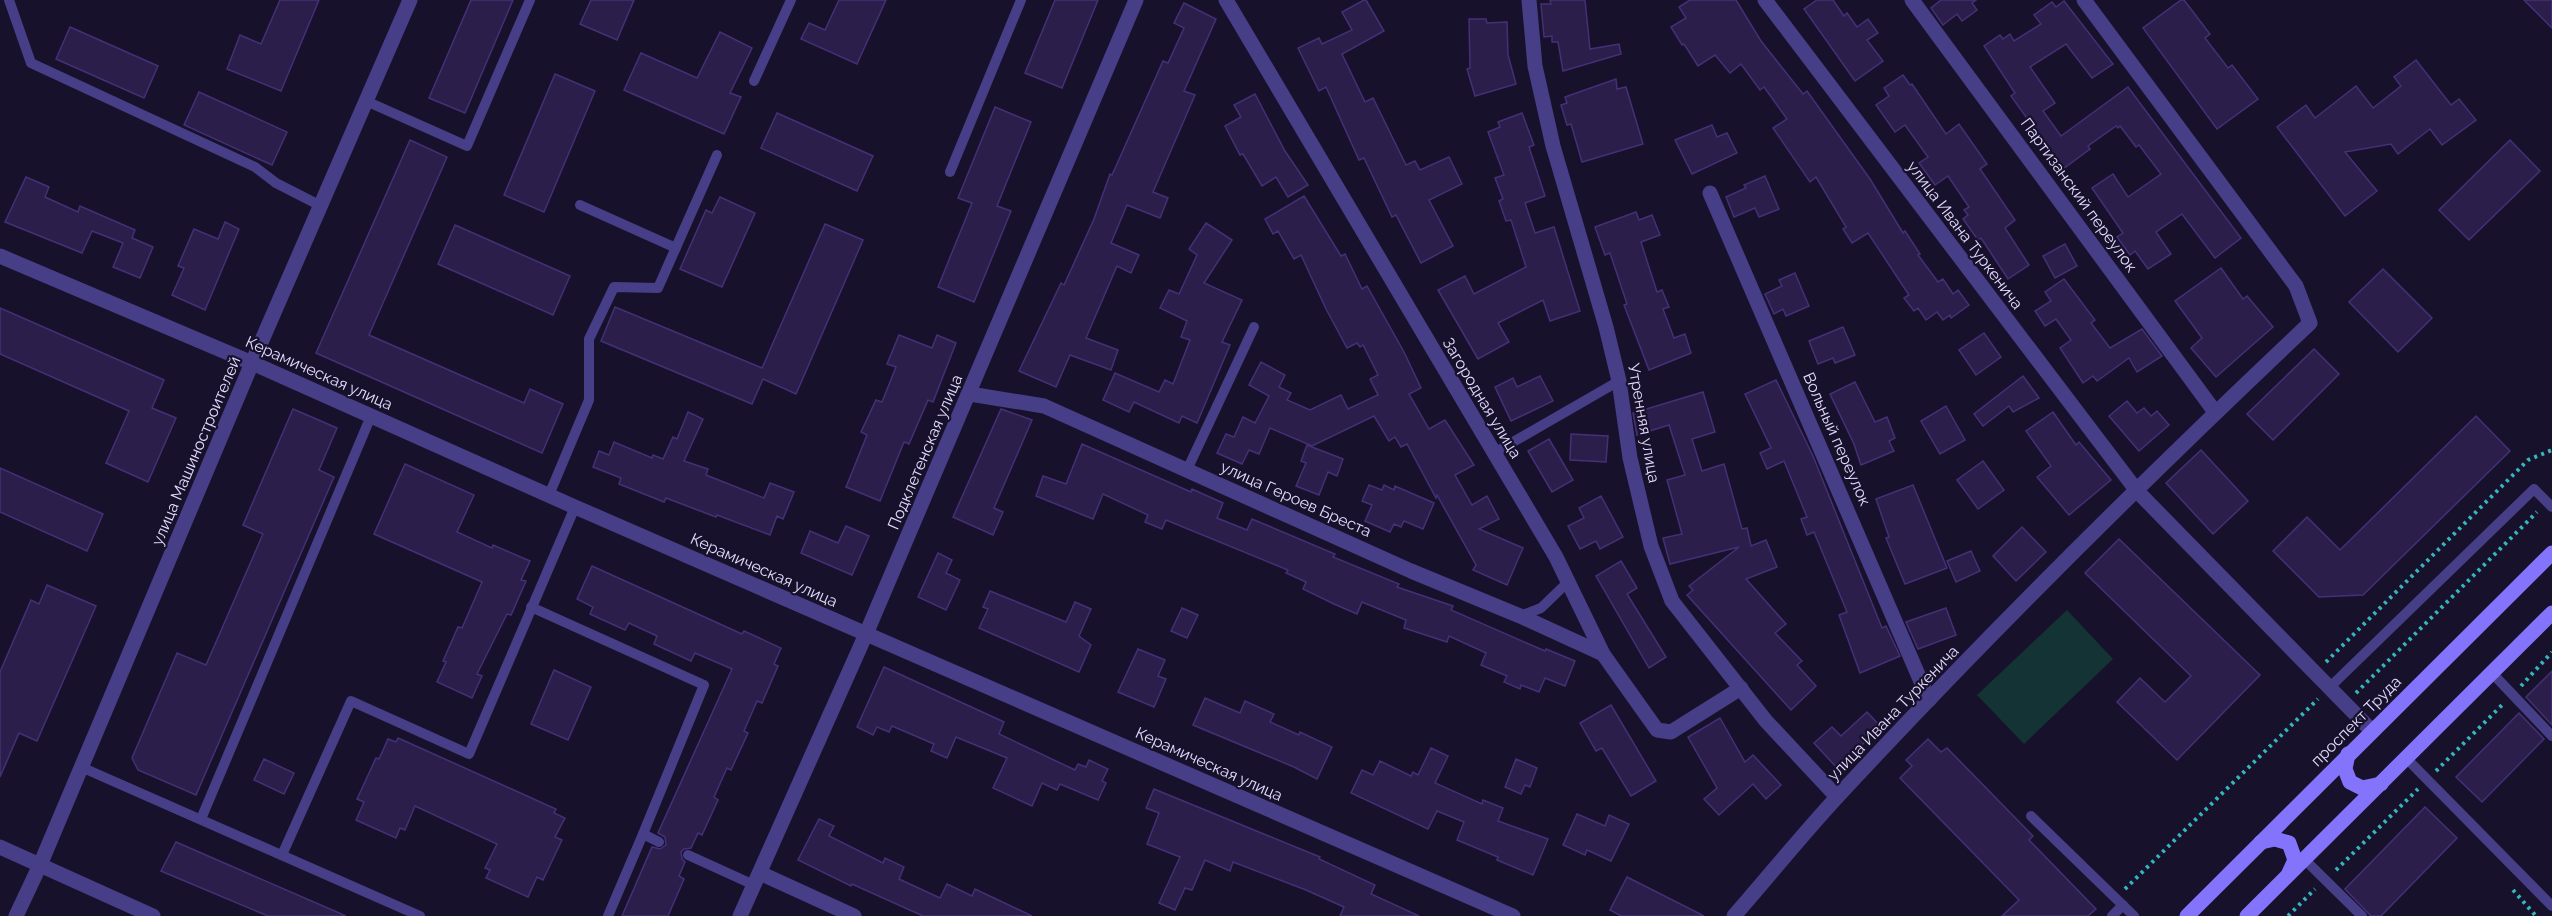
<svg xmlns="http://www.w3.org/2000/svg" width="2552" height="916" font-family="Raleway,sans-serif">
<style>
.green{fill:#143334}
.building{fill:#2b1e4b;stroke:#443077;stroke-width:1.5}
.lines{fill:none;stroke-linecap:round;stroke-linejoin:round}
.path{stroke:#33b7bb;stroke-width:4;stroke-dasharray:3 4.5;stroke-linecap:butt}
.service{stroke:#473e88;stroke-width:10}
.minor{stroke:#473e88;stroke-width:15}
.tertiary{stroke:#473e88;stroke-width:15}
.secondary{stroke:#8474fc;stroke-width:15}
.labels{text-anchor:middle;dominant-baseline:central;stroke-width:4.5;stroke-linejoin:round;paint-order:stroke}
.street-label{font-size:16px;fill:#e3dcfe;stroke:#18112b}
</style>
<rect width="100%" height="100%" fill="#18112b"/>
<path class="green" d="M2067 610 2113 659 2024 744 1977 695Z"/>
<g class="building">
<path d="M280 0H319L281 91 227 69 240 35 261 44Z"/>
<path d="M471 0H513L465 113 429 98Z"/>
<path d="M591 0H634L617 40 580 24Z"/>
<path d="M839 0H886L857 64 801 39 809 23 825 30Z"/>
<path d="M1055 0H1098L1062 88 1025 73Z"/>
<path d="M1364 0H1366L1384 31 1342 54 1365 102 1373 98 1406 165 1415 161 1420 170 1449 157 1462 184 1429 200 1453 246 1421 263 1396 215 1392 217 1364 158 1359 160 1326 87 1319 91 1298 48 1319 38 1322 44 1352 30 1342 12Z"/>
<path d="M1550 0H1585L1590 49 1619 44 1621 54 1563 71 1558 42H1552V36L1544 37 1541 4H1551Z"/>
<path d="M1690 0H1736L1761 41 1803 94 1807 91 1870 179 1903 233 1905 231 1920 254 1918 255 1938 282 1943 279 1953 294 1958 290 1969 305 1951 318 1950 315 1943 320 1937 312 1926 320 1918 308 1914 311 1904 298 1909 295 1868 233 1852 243 1843 229 1846 227 1816 177 1810 182 1773 128 1787 119 1764 87 1760 90 1741 64 1730 73 1715 55 1698 66 1684 44 1682 45 1671 27 1686 18 1679 7Z"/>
<path d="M1817 0H1833L1844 16 1847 13 1857 27 1868 19 1878 33 1867 40 1883 61 1855 81 1804 9Z"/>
<path d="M1941 0H1976L1972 3 1977 10 1962 21 1957 14 1943 25 1931 8Z"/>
<path d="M2181 0H2184L2210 34 2205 38 2228 68 2232 65 2258 99 2217 129 2143 28Z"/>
<path d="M2524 0H2552V28Z"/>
<path d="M2064 1 2113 64 2092 78 2066 44 2030 67 2055 103 2043 111 2061 136 2128 87 2241 238 2215 258 2182 214 2156 232 2171 254 2148 269 2135 251 2130 255 2117 237 2123 233 2092 188 2113 174 2128 197 2161 174 2139 145 2136 147 2120 126 2118 128 2116 126 2088 146 2090 149 2063 169 2011 96 2015 93 1984 46 2000 35 2003 39 2010 34 2014 41 2041 24 2034 15 2052 2 2056 7Z"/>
<path d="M1184 3 1216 19 1184 91 1195 95 1153 192 1168 198 1160 218 1127 205 1111 243 1139 255 1131 273 1117 266 1086 338 1118 350 1111 370 1070 355 1056 387 1019 371 1061 283 1064 285 1094 219 1110 174 1112 175 1163 61 1168 63 1184 28 1174 23Z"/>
<path d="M1469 19H1486L1487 23 1507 22 1508 55 1516 84 1475 96 1467 69 1470 68Z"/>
<path d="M70 27 158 66 144 98 56 59Z"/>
<path d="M720 32 752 48 730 93 741 97 724 134 624 90 641 53 697 78Z"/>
<path d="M2416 60 2451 105 2459 99 2476 120 2442 145 2430 129 2398 154 2391 144 2345 152 2377 191 2345 216 2277 127 2306 105 2315 118 2356 86 2373 108 2401 86 2394 77Z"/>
<path d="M555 74 595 91 544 212 504 195Z"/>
<path d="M1903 75 1910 85 1912 84 1946 134 1959 124 1987 164 1980 169 2015 220 2005 228 2029 265 2008 279 1981 238 1978 240 1963 219 1968 215 1964 210 1969 207 1948 176 1935 185 1919 163 1928 157 1905 125 1895 132 1876 105 1889 96 1884 88Z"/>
<path d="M1616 79 1617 89 1626 87 1643 144 1582 162 1571 124 1567 125 1561 105 1567 103 1565 97Z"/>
<path d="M199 92 287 132 272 165 184 125Z"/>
<path d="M1255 94 1285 151 1308 185 1288 197 1276 177 1262 186 1243 154 1240 155 1225 126 1241 117 1234 105Z"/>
<path d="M995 107 1031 122 997 206 1011 211 974 302 938 287 972 203 958 198Z"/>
<path d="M777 113 873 156 857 191 761 148Z"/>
<path d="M1522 113 1534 145 1529 147 1545 196 1525 203 1535 233 1554 227 1580 311 1550 321 1543 300 1498 323 1509 342 1478 359 1438 290 1465 276 1474 294 1526 267 1511 220 1506 221 1499 201 1503 199 1495 178 1504 175 1488 132 1500 127 1498 122Z"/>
<path d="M1712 125 1717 137 1727 133 1737 153 1692 174 1675 140Z"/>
<path d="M410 140 447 157 369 335 524 403 530 389 563 404 542 453 316 353Z"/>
<path d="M2510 140 2540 171 2469 240 2439 210Z"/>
<path d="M1765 176 1779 209 1759 217 1755 208 1734 217 1726 197 1746 188 1744 185Z"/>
<path d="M26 177 49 187 45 197 78 212 80 206 135 230 132 238 153 247 140 278 113 267 123 243 92 231 82 253 5 222Z"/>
<path d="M1304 196 1341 256 1345 254 1362 289 1367 286 1404 352 1421 388 1409 394 1429 429 1445 420 1474 465 1455 475 1472 505 1487 496 1499 519 1479 529 1523 548 1507 585 1473 570 1476 565 1437 495 1436 498 1407 444 1401 447 1395 437 1389 441 1374 416 1312 446 1270 428 1259 454 1249 450 1242 464 1217 453 1226 434 1234 437 1243 417 1255 423 1269 396 1249 385 1261 362 1285 375 1279 387 1291 393 1287 400 1310 410 1341 395 1348 409 1378 395 1370 379 1378 375 1363 345 1360 347 1357 343 1347 348 1326 309 1301 255 1294 259 1278 231 1273 234 1265 219Z"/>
<path d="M720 197 755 213 722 287 680 269 706 210 712 213Z"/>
<path d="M1636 212 1639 220 1652 215 1660 235 1641 242 1657 292 1662 290 1669 307 1663 309 1674 338 1685 334 1691 353 1649 370 1624 305 1627 304 1610 253 1605 255 1595 227Z"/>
<path d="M225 222 239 229 205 310 172 295 184 268 178 266 194 229 218 239Z"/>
<path d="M1206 223 1232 240 1204 283 1242 300 1222 342 1230 345 1197 423 1182 416 1179 423 1134 402 1129 412 1103 400 1115 373 1159 392 1165 380 1173 384 1190 340 1181 337 1187 321 1160 308 1169 290 1179 294 1197 255 1189 249Z"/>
<path d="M825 224 863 240 796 394 763 379 752 404 601 341 615 307 762 368Z"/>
<path d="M455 225 570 276 553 315 438 264Z"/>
<path d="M2065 244 2077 266 2055 278 2043 256Z"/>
<path d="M2221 268 2243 299 2247 296 2273 327 2216 377 2191 348 2202 338 2175 301Z"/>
<path d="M2383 269 2432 318 2398 352 2349 302Z"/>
<path d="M1795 273 1809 306 1786 316 1783 309 1774 314 1765 294 1782 286 1779 280Z"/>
<path d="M2064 279 2095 320 2091 323 2110 348 2142 329 2162 356 2137 372 2129 358 2097 381 2093 376 2083 383 2060 348 2071 340 2056 319 2045 326 2035 311 2051 301 2045 292Z"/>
<path d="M0 308 164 380 152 408 176 418 148 482 106 463 129 411 0 354Z"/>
<path d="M1843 327 1855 355 1835 363 1833 358 1818 364 1809 341Z"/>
<path d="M1984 333 2001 357 1976 375 1959 350Z"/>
<path d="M899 335 932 348 937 335 956 343 933 402 928 400 909 444 904 442 880 501 846 487 867 435 861 432 876 400 882 402 896 367 887 364Z"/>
<path d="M2314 349 2339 374 2273 440 2247 414Z"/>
<path d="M1540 376 1553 401 1511 421 1495 387 1513 378 1517 387Z"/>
<path d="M2023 376 2039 398 2013 412 2009 406 1983 426 1974 414Z"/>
<path d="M1776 380 1813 456 1882 628 1886 626 1900 656 1860 673 1839 615 1847 612 1814 532 1807 535 1801 519 1807 517 1784 461 1767 469 1760 453 1771 448 1745 394Z"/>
<path d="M1855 382 1875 422 1887 417 1895 438 1889 441 1894 451 1861 465 1854 444 1830 394Z"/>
<path d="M1703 392 1715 432 1692 439 1702 471 1724 464 1742 529 1747 528 1751 546 1766 540 1777 567 1746 579 1786 624 1775 633 1802 661 1797 665 1816 686 1791 710 1687 595 1693 590 1689 586 1739 547 1670 564 1663 538 1682 534 1667 480 1685 475 1669 425 1637 435 1633 413Z"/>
<path d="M2127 401 2137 413 2144 408 2151 416 2157 411 2169 425 2139 451 2109 416Z"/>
<path d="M1946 406 1965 440 1940 454 1921 421Z"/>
<path d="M293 409 337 428 319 470 334 477 196 795 138 770 132 758 177 653 206 665 263 534 243 525Z"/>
<path d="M1001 409 1032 420 994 508 1003 512 993 535 953 517Z"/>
<path d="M688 412 703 419 684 461 708 469 706 475 764 498 770 483 794 492 783 519 777 516 770 535 717 515 716 517 666 498 664 502 619 484 621 478 593 467 599 451 609 455 614 442 652 458 653 455 663 459 673 437 677 439Z"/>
<path d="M2053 412 2076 445 2079 442 2111 480 2069 515 2037 477 2051 466 2026 431Z"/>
<path d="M2476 416 2510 451 2363 595 2319 597 2273 551 2307 517 2340 550Z"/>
<path d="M1571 434 1608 436 1606 462 1570 460Z"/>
<path d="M1549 439 1573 480 1552 492 1528 451Z"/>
<path d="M1082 444 1191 492 1192 489 1223 503 1217 518 1247 530 1252 519 1335 554 1333 557 1399 584 1397 587 1453 606 1451 610 1545 651 1546 649 1575 661 1565 686 1545 678 1539 692 1521 685 1520 689 1504 682 1507 676 1481 665 1486 653 1449 636 1447 642 1404 628 1406 620 1362 602 1357 614 1334 604 1303 589 1306 582 1286 573 1288 570 1166 520 1162 529 1145 522 1148 515 1103 494 1093 519 1036 496 1043 476 1066 484Z"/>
<path d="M1307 445 1343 459 1337 476 1328 472 1319 495 1296 486 1306 463 1301 461Z"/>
<path d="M2201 450 2248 501 2213 534 2166 483Z"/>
<path d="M1983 461 2004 490 1978 509 1957 480Z"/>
<path d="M405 464 474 495 457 532 492 548 493 545 530 561 521 580 526 581 511 615 507 614 477 674 482 676 472 698 437 682 446 662 443 661 458 627 462 628 482 582 374 534Z"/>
<path d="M0 468 103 514 87 551 0 512Z"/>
<path d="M1369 485 1382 490 1384 485 1394 490 1395 486 1434 503 1423 529 1404 521 1401 527 1394 524 1390 532 1365 521 1372 505 1362 501Z"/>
<path d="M1913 485 1947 568 1905 584 1886 538 1889 537 1876 499Z"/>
<path d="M1601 496 1623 537 1600 549 1596 541 1580 549 1568 526 1584 518 1579 508Z"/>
<path d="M846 526 869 536 852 575 801 553 810 531 838 543Z"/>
<path d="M2022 527 2046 552 2016 581 1993 556Z"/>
<path d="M2119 539 2260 675 2177 760 2117 702 2140 678 2165 702 2191 676 2085 573Z"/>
<path d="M1971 551 1980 571 1956 582 1947 561Z"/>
<path d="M938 553 952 560 946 573 960 580 946 610 918 597Z"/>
<path d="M1621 561 1637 588 1627 594 1666 657 1649 668 1596 576Z"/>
<path d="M592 566 742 634 744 631 781 648 774 664 778 666 762 703 757 701 744 731 748 733 731 770 727 768 714 797 718 800 702 835 698 833 691 848 684 849 681 852 682 859 685 862 679 876 684 879 668 916H622L652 847 660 849 666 845 665 837 658 833 732 669 695 653 691 661 654 644 657 636 629 623 625 630 590 614 593 607 577 599Z"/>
<path d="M47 585 96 606 37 741 19 733 0 777V672L31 600 39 604Z"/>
<path d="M990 591 1066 622 1075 602 1091 609 1079 636 1091 645 1079 672 979 628 988 609 983 607Z"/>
<path d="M1182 608 1198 615 1187 638 1171 631Z"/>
<path d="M1946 608 1956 635 1918 649 1906 622Z"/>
<path d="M1138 649 1165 660 1158 676 1166 679 1154 707 1118 692Z"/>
<path d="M884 667 1004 722 999 734 1075 770 1078 764 1086 767 1089 760 1108 769 1102 781 1106 783 1098 800 1060 784 1057 790 1042 783 1032 806 993 788 1007 758 956 737 947 758 931 751 934 744 892 726 889 732 877 727 873 735 857 727Z"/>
<path d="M554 670 591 687 568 740 531 724Z"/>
<path d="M2552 671V725L2526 697Z"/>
<path d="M1205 698 1240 713 1245 701 1274 714 1270 722 1299 735 1300 732 1332 747 1317 779 1294 767 1193 725Z"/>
<path d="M1611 705 1656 781 1631 796 1602 748 1596 751 1580 723Z"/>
<path d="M1867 712 1881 727 1837 768 1814 743 1832 727 1841 736Z"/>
<path d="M2519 713 2544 739 2482 802 2456 777Z"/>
<path d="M1720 718 1745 762 1753 755 1781 785 1766 799 1753 784 1719 815 1704 799 1717 788 1688 737Z"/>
<path d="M398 738 556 809 554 813 565 818 555 837 562 840 543 880 537 877 528 897 486 878 490 870 485 868 497 844 415 806 405 830 400 828 396 838 356 820 364 802 357 799 376 758 379 759 388 739 396 742Z"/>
<path d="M1928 739 1941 752 1947 748 2033 836 2029 840 2096 909 2088 916H2002L2019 900 1900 778 1912 766 1906 760Z"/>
<path d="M1431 748 1448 756 1435 783 1482 804 1483 800 1503 808 1498 821 1548 839 1533 875 1497 860 1498 857 1457 840 1464 822 1437 811 1428 829 1351 793 1362 770 1373 775 1380 761 1411 776 1413 772 1418 775Z"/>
<path d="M264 759 294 773 284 794 254 780Z"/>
<path d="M1516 759 1537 768 1530 787 1525 785 1521 794 1505 787Z"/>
<path d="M1154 789 1320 857 1319 859 1375 885 1371 894 1419 916H1340L1344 907 1306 890 1233 862 1230 871 1205 860 1192 890 1185 888 1175 910 1159 903 1180 857 1147 844 1159 813 1146 808Z"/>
<path d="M2425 807 2457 838 2381 916H2371L2345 889Z"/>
<path d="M1577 814 1605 826 1609 815 1629 824 1611 861 1587 850 1585 855 1563 845Z"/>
<path d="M819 819 834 826 829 836 883 863 885 858 904 867 899 879 940 898 947 884 972 896 975 889 1032 916H923L852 884 851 886 798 860Z"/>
<path d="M176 842 346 916H268L161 871Z"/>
<path d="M1627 877 1704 916H1621L1610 910Z"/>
</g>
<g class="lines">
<g class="path">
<path d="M2326 662 2528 460 2552 450"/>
<path d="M2521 686 2552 652"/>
<path d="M2356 693 2537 512"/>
<path d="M2436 771 2503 704"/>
<path d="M2336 870 2418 789"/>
<path d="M2125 889 2318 699"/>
<path d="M2513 890 2536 916"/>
<path d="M2288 916 2315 889"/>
</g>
<g class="service">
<path d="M9 0 31 63 255 167 276 183 321 206"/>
<path d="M754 81 791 0"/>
<path d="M366 101 467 146 530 0"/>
<path d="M950 172 1021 0"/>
<path d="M580 205 676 248"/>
<path d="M1494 453 1619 381"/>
<path d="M1187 470 1254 327"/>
<path d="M549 495 589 400V339L614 287 658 288 717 155"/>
<path d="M531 607 704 685 643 834"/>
<path d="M1520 616 1541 608 1568 582"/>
<path d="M2492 673 2552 736"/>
<path d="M2329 688 2534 489 2552 507"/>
<path d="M2406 758 2552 906"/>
<path d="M81 767 420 916"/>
<path d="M2031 816 2134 916"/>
<path d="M201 819 371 416"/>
<path d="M282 855 351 701 469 754 575 507"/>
<path d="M688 855 754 885"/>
<path d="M2304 859 2362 916"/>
<path d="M608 916 643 834 659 842"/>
<path d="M2112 916 2123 905"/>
</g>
<g class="minor">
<path d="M1226 0 1556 557 1603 654 1657 730 1671 732 1741 688"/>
<path d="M1529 0 1535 66 1553 146 1606 327 1619 381 1630 458 1651 546 1672 601 1766 721 1837 797"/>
<path d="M1765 0 2137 491 2372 731"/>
<path d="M1912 0 2215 412"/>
<path d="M1710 193 1929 700"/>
<path d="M0 256 252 363 575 507 1513 916"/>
<path d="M970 394 1044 406 1411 571 1520 616 1603 654"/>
<path d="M0 847 153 916"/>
<path d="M760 873 854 916"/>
<path d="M740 916 866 634 1136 0"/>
<path d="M1734 916C1769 876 1802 835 1838 796 1989 633 2149 475 2310 323L2296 286 2084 0"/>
</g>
<path class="tertiary" d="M16 916 40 865 252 363 410 0"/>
<g class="secondary">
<path d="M2348 754 2345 769 2350 782 2362 788 2381 784"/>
<path d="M2261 842 2275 839 2289 843 2295 860 2289 873"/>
<path d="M2187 916 2552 553"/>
<path d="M2247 916 2552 613"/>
</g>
</g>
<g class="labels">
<g class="street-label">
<text transform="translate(2079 195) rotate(54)">Партизанский переулок</text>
<text transform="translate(1965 235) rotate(53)">улица Ивана Туркенича</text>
<text transform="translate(319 373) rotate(24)">Керамическая улица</text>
<text transform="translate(1482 398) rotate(59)">Загородная улица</text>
<text transform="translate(1644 423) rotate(80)">Утренняя улица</text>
<text transform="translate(1837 439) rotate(66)">Вольный переулок</text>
<text transform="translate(196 451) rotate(-67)">улица Машиностроителей</text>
<text transform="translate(925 452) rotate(-67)">Подклетенская улица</text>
<text transform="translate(1296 499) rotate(24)">улица Героев Бреста</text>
<text transform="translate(764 570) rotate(24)">Керамическая улица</text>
<text transform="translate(1893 713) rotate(-46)">улица Ивана Туркенича</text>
<text transform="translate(2356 721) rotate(-45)">проспект Труда</text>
<text transform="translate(1209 764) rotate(24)">Керамическая улица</text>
</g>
</g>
</svg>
